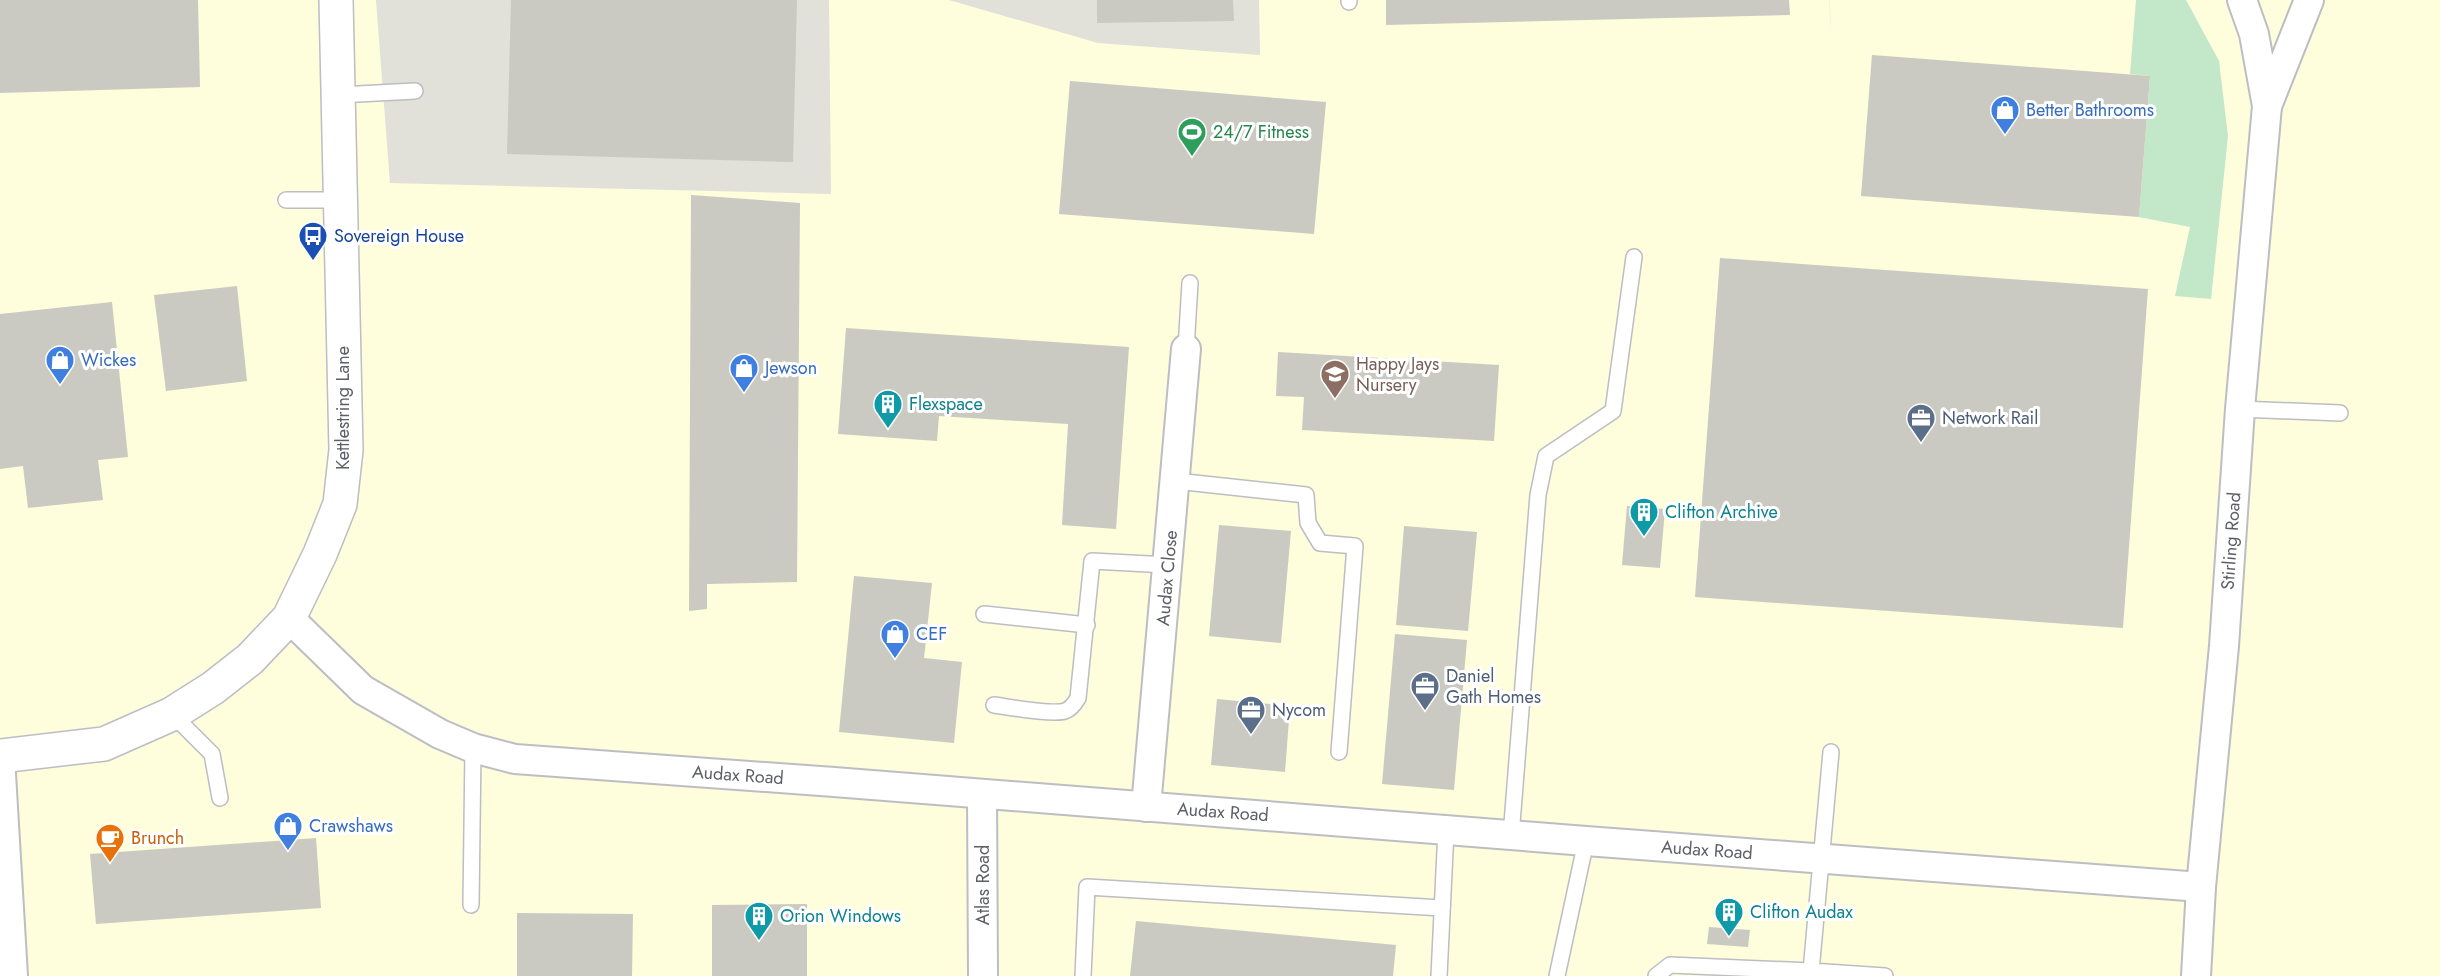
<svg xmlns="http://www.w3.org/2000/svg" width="2440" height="976" font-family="Jost,sans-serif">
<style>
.commercial{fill:#fefddc}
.industrial{fill:#e1e0d9}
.green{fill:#c2e7c9}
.building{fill:#cac9c2}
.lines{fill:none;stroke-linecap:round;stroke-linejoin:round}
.service-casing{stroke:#bdbdc4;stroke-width:18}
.minor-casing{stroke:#bdbdc4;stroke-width:32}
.tertiary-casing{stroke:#bdbdc4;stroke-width:36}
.service{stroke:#fff;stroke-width:15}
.minor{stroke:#fff;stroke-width:28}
.tertiary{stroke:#fff;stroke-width:33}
.labels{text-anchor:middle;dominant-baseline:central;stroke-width:6;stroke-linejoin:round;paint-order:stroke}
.shop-label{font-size:18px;fill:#366cbe;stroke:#fff;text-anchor:start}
.leisure-label{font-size:18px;fill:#27864d;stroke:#fff;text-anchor:start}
.transit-label{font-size:18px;fill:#164399;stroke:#fff;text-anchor:start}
.education-label{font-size:18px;fill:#785e54;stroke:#fff;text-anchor:start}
.culture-label{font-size:18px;fill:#0d838f;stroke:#fff;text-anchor:start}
.street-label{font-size:18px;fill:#5d5f66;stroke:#fff}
.service-label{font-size:18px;fill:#4e5e75;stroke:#fff;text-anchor:start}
.food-label{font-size:18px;fill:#c56008;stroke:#fff;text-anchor:start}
</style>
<rect width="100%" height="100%" fill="#efefe5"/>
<path class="commercial" d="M0 0H1829L1831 34 1830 0H2440V976H0Z"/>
<g class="industrial">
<path d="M376 0H829L831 194 390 183Z"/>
<path d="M949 0H1259L1260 55 1098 43Z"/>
</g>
<path class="green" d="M2136 0H2186L2219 61 2228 136 2211 299 2175 296 2190 227 2139 217 2150 76 2130 74Z"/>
<g class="building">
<path d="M0 0H198L200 87 0 93Z"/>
<path d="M511 0H797L793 162 507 154Z"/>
<path d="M1097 0H1233L1234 21 1097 23Z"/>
<path d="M1386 0H1789L1790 15 1386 25Z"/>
<path d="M1872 55 2150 76 2139 217 1861 196Z"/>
<path d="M1070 81 1326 102 1314 234 1059 214Z"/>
<path d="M691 195 800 203 797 582 707 584V609L689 611Z"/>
<path d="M1720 258 2148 289 2123 628 1695 597Z"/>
<path d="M237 286 247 381 166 391 154 295Z"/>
<path d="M112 302 128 457 98 460 103 500 28 508 23 466 0 469V314Z"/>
<path d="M846 328 1129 347 1116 529 1062 525 1068 424 939 416 937 441 838 434Z"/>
<path d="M1278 352 1499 365 1494 441 1302 430 1304 397 1276 396Z"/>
<path d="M1627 506 1665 509 1660 568 1622 565Z"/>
<path d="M1219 525 1291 531 1281 643 1209 636Z"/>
<path d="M1404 526 1477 532 1468 631 1396 625Z"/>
<path d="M854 576 932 583 924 658 962 662 954 743 839 732Z"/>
<path d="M1395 634 1467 640 1454 790 1382 784Z"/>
<path d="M1217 699 1290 706 1285 772 1211 765Z"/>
<path d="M316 838 321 908 96 924 90 854Z"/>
<path d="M807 904V976H712V905Z"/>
<path d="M517 913 633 914 632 976H517Z"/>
<path d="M1136 921 1396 945 1393 976H1130Z"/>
<path d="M1709 927 1750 930 1748 947 1707 944Z"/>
</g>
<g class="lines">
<g class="service-casing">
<g id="service">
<path d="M1349 2V0"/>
<path d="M339 95 415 91"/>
<path d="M286 200H341"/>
<path d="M1186 349 1190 283"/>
<path d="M2240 409 2340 413"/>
<path d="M1176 481 1306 495 1308 523 1320 543 1355 546 1339 752"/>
<path d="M984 614 1087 625"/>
<path d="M994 705C1009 707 1053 715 1065 711 1071 709 1075 703 1078 698L1092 561 1168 565"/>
<path d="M172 714 212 754 220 798"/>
<path d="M1831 752 1811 971 1885 976"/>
<path d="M1511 836 1538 495 1546 456 1613 411 1634 257"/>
<path d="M471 905 473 748"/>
<path d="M1083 976 1087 887 1442 908"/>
<path d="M1439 976 1446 830"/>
<path d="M1557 976 1586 841"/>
<path d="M1656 976 1670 965 1811 971"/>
</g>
</g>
<g class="minor-casing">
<g id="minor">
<path d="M2267 106 2309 0"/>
<path d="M289 618 363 690 440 734 473 748 515 759 834 782 1586 841 2201 887"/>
<path d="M0 757 13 976"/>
<path d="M982 794 983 976"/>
<path d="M1146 807 1186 349"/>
<path d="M2196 976 2201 887 2224 646 2240 409 2267 106 2254 34 2242 0"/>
</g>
</g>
<g class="tertiary-casing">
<path id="tertiary" d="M0 756 104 744 172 714 213 688 250 659 289 618 320 554 340 504 346 450 336 0"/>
</g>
<use href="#service" class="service"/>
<use href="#minor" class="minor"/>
<use href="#tertiary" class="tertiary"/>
</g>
<defs>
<g id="shop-pin" transform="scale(1.5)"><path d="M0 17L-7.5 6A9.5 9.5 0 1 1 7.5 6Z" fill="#3f7fe0" stroke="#fff"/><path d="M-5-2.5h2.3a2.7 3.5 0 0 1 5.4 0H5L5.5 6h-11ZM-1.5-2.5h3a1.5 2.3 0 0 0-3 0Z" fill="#fff"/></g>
<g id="stadium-pin" transform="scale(1.5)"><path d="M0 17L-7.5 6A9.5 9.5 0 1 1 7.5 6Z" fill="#2e9e5b" stroke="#fff"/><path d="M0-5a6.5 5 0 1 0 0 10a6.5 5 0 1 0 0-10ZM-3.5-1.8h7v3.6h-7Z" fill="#fff"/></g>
<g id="bus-pin" transform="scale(1.5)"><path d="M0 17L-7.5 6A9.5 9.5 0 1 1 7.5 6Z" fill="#1a4fb4" stroke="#fff"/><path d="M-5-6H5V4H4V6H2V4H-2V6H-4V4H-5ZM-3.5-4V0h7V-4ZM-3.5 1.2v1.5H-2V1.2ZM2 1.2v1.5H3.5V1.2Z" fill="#fff"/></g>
<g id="school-pin" transform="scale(1.5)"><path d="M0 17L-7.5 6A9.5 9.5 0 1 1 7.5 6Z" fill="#8d6e63" stroke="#fff"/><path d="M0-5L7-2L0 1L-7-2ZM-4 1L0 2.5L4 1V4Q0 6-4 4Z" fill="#fff"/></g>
<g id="building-pin" transform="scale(1.5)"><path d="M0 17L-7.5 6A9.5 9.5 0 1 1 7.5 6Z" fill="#0f9aa8" stroke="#fff"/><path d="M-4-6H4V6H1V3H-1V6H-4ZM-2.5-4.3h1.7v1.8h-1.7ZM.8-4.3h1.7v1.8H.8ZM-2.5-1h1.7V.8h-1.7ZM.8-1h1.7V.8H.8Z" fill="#fff"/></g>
<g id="office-pin" transform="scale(1.5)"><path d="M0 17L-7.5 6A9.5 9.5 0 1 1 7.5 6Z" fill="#5c6f8a" stroke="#fff"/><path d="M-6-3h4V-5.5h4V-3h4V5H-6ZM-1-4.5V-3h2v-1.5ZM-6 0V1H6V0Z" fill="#fff"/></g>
<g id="cafe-pin" transform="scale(1.5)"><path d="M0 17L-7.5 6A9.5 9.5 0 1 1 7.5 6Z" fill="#e8710a" stroke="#fff"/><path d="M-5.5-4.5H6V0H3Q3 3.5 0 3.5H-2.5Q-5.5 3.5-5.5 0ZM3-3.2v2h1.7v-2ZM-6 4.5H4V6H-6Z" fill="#fff"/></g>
</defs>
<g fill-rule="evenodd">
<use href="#shop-pin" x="2005" y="110"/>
<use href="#stadium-pin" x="1192" y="132"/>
<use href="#bus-pin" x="313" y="236"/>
<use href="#shop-pin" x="60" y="360"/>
<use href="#shop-pin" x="744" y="368"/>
<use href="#school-pin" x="1335" y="374"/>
<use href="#building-pin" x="888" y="404"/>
<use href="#office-pin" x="1921" y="418"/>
<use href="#building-pin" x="1644" y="512"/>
<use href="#shop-pin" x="895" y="634"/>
<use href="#office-pin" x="1425" y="686"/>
<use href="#office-pin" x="1251" y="710"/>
<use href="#shop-pin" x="288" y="826"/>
<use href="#cafe-pin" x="110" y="838"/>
<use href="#building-pin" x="1729" y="912"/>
<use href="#building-pin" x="759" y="916"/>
</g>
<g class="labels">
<g class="shop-label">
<text x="2026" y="110">Better Bathrooms</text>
<text x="81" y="360">Wickes</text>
<text x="765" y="368">Jewson</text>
<text x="916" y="634">CEF</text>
<text x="309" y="826">Crawshaws</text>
</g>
<g class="leisure-label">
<text x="1213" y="132">24/7 Fitness</text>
</g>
<g class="transit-label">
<text x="334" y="236">Sovereign House</text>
</g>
<g class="education-label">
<text x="1356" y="364">Happy Jays<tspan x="1356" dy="21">Nursery</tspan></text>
</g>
<g class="culture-label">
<text x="909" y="404">Flexspace</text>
<text x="1665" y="512">Clifton Archive</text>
<text x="1750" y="912">Clifton Audax</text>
<text x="780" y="916">Orion Windows</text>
</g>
<g class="street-label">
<text transform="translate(343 408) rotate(-90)">Kettlestring Lane</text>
<text transform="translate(2231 541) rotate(-86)">Stirling Road</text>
<text transform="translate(1167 578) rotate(-85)">Audax Close</text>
<text transform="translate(738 775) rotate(4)">Audax Road</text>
<text transform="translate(1223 812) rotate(4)">Audax Road</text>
<text transform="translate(1707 850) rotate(4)">Audax Road</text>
<text transform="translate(983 885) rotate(-90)">Atlas Road</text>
</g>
<g class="service-label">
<text x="1942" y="418">Network Rail</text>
<text x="1446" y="676">Daniel<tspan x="1446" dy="21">Gath Homes</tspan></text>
<text x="1272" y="710">Nycom</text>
</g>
<g class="food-label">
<text x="131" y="838">Brunch</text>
</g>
</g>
</svg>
